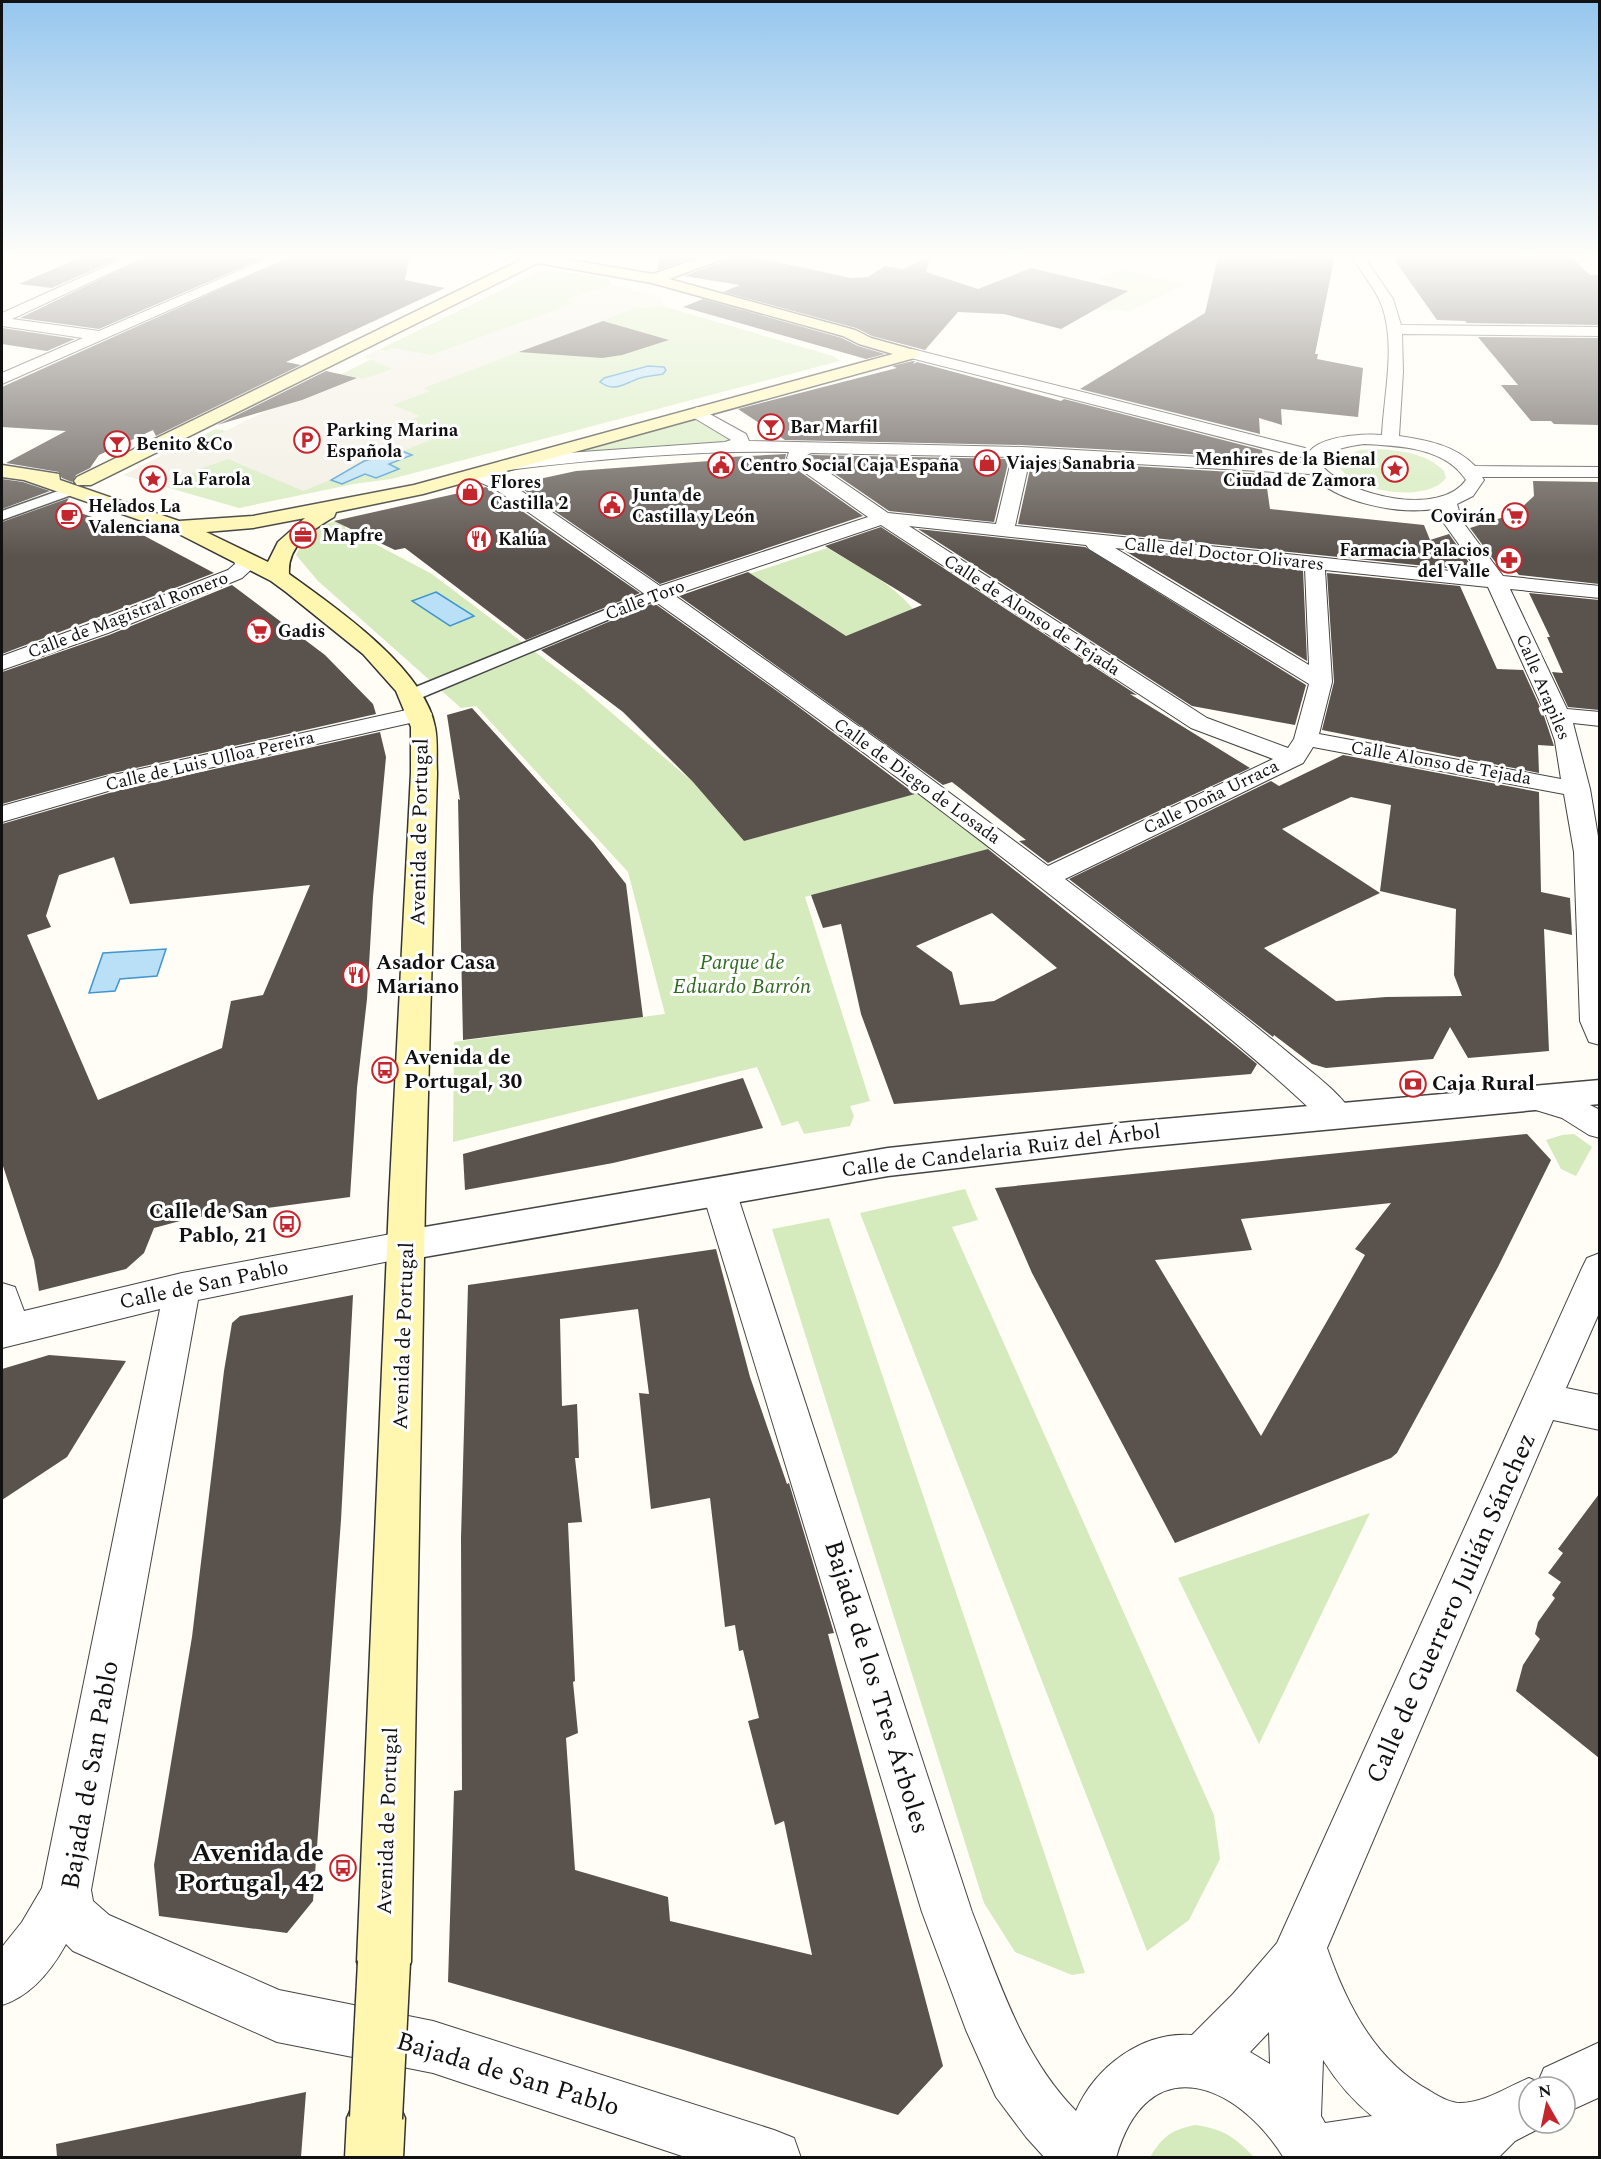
<svg xmlns="http://www.w3.org/2000/svg" width="1601" height="2159" font-family="Spectral,serif">
<style>
.green{fill:#d5ebbd}
.pitch{fill:#e6f2cf}
.plaza{fill:#f1ede2}
.water{fill:#b9e0f7;stroke:#3f96cf;stroke-width:1.5}
.building{fill:#5a524d;fill-rule:evenodd}
.lines{fill:none;stroke-linecap:round;stroke-linejoin:round}
.pedestrian-casing{stroke:#444;stroke-width:3}
.minor-casing{stroke:#444;stroke-width:2}
.tertiary-casing{stroke:#444;stroke-width:3}
.secondary-casing{stroke:#333;stroke-width:3}
.pedestrian{fill:#fff;fill-rule:evenodd}
.minor{fill:#fff;fill-rule:evenodd}
.tertiary{fill:#fff;fill-rule:evenodd}
.secondary{fill:#fff6b0;fill-rule:evenodd}
.secondary-bridge-casing{stroke:#333;stroke-width:55;stroke-linecap:butt}
.secondary-bridge{stroke:#fff6b0;stroke-width:52}
.labels{text-anchor:middle;dominant-baseline:central;stroke-width:6;stroke-linejoin:round;paint-order:stroke}
.far-poi-label{font-size:18px;font-weight:bold;fill:#111;stroke:#fff;text-anchor:start}
.far-street-label{font-size:18px;fill:#111;stroke:#fff}
.street-label{font-size:21px;fill:#111;stroke:#fff}
.poi-label{font-size:21px;font-weight:bold;fill:#111;stroke:#fff;text-anchor:start}
.park-label{font-size:21px;font-style:italic;fill:#2f6b1f;stroke:#fff}
.near-street-label{font-size:26px;fill:#111;stroke:#fff}
.near-poi-label{font-size:26px;font-weight:bold;fill:#111;stroke:#fff;text-anchor:end}
</style>
<rect width="100%" height="100%" fill="#fffdf5"/>
<g class="green">
<path d="M552 270 608 279 611 284 661 298 666 307 833 356 840 361 391 479 354 484 239 508 124 475 216 429 226 431 372 359 364 357 540 271Z"/>
<path d="M692 419 702 421 730 440 721 444 574 452Z"/>
<path d="M1375 449C1400 450 1426 453 1444 471L1446 478C1427 504 1352 492 1338 465L1340 459 1360 450Z"/>
<path d="M346 519 345 528 432 574 580 686 693 782 744 841 930 789 1004 845 805 897 870 1101 850 1106 854 1116 850 1126 804 1134 798 1121 782 1126 757 1067 453 1142 454 1042 665 1014 628 872 476 706 461 708 318 581 296 555C310 528 317 525 346 519Z"/>
<path d="M827 548C857 566 891 582 913 609L809 676 749 574Z"/>
<path d="M1574 1134 1592 1147 1576 1176 1561 1169 1546 1140 1562 1135Z"/>
<path d="M965 1189 978 1220 952 1227 1214 1815 1220 1859 1189 1920 1147 1951 860 1213Z"/>
<path d="M829 1218 1085 1973 1072 1975 1015 1952 984 1903 772 1229Z"/>
<path d="M1370 1513 1259 1744 1178 1578Z"/>
<path d="M1195 2125C1224 2129 1234 2137 1254 2157H1150C1163 2136 1171 2130 1195 2125Z"/>
</g>
<path class="pitch" d="M1121 269 1184 284 1128 312 1114 309 1110 311 1075 302 1112 284 1098 280Z"/>
<path class="plaza" d="M611 284 661 298 666 307 636 308 424 388 430 391 393 405 420 416 397 425 433 439 403 451 354 466 338 477 303 491 228 459 194 471 195 472 187 475 186 480 176 489 124 475 194 440 201 441 226 431 342 374 363 379 392 369 364 357 380 349 387 351 392 348 431 355 574 303 565 300Z"/>
<g class="water">
<path d="M648 366 664 367 666 370 663 374C654 376 643 376 635 380 622 385 614 392 600 382L604 378Z"/>
<path d="M402 451 412 455 389 464 399 469 376 478 365 474 342 484 331 480 364 461Z"/>
<path d="M436 592 474 616 450 626 412 601Z"/>
<path d="M166 949 157 976 120 979 115 991 89 993 103 953Z"/>
</g>
<g class="building">
<path d="M86 255H126L52 288 19 284Z"/>
<path d="M150 255H271L99 329 20 318Z"/>
<path d="M296 255H410L405 280 445 288 286 362 301 365 156 436 153 430 99 455 90 468 76 475 72 482 62 478 59 472 6 463 66 431 2 427V387Z"/>
<path d="M659 255H702L658 270Z"/>
<path d="M730 255H745L851 278 868 277 885 266 904 269 931 255 926 272 978 289 1031 268 1128 291 1061 329 1004 314 958 312 925 350 872 336 856 328 723 292 740 285 684 276 727 260Z"/>
<path d="M1226 255 1292 258 1293 255H1335L1315 354H1318L1317 359 1363 368 1358 417 1281 409 1282 425 1259 418 1260 434 1080 389 1205 313 1218 257H1225Z"/>
<path d="M1391 255H1569L1590 275H1599V325L1467 323 1465 321 1437 320Z"/>
<path d="M703 299 842 338 858 346 885 354 866 359 683 307Z"/>
<path d="M603 321 669 340 622 355 602 358 519 352Z"/>
<path d="M2 328 75 339 47 351 2 344Z"/>
<path d="M1478 337 1599 338V425L1554 424 1551 421H1531L1501 385H1518Z"/>
<path d="M913 361H915L913 364 917 362 1061 401 1064 399 1262 450 1263 458 1022 445 785 440 738 409 897 368 892 366Z"/>
<path d="M326 371 357 378 302 400 217 425Z"/>
<path d="M786 454 785 459 789 464 863 516 660 584 524 490 530 481 576 471 709 461 710 458Z"/>
<path d="M812 455 1009 459 994 522 889 511 809 456Z"/>
<path d="M1032 460 1265 474 1270 509 1424 525 1430 540 1449 534 1473 568 1465 570 1018 524Z"/>
<path d="M2 479 23 482 50 491 2 509Z"/>
<path d="M1533 481 1599 482V584L1519 575 1507 561 1496 563 1470 528 1507 516 1521 508 1534 496Z"/>
<path d="M486 487 511 506 512 504 640 593 526 640 405 548 395 550 334 521Z"/>
<path d="M69 498 63 507 139 533 214 573 2 654V522Z"/>
<path d="M881 527 1137 695 1130 694 1250 768 1048 863 1019 841 1026 840 952 782 943 785 679 596 748 572 846 636 922 605 825 546Z"/>
<path d="M918 529 1085 547 1306 685 1295 725 1192 706Z"/>
<path d="M1125 551 1303 570 1307 661Z"/>
<path d="M1327 573 1460 586 1497 669 1523 670 1544 716 1554 746 1538 745 1539 773 1322 730 1334 682Z"/>
<path d="M232 585 325 655 373 704 376 714 109 774 2 804V672L109 635Z"/>
<path d="M1529 593 1599 600V710L1568 707 1552 672 1563 673 1547 637H1550Z"/>
<path d="M654 603 788 699 915 794 744 841 693 782 623 712 541 650Z"/>
<path d="M472 708 593 842 626 884 643 1017 463 1040 458 799 460 800 447 715Z"/>
<path d="M380 732 386 757 373 897 367 999 357 1088 350 1197 191 1218 154 1228 144 1253 126 1269 39 1291 34 1260 2 1163V824L116 791ZM114 857 130 904 310 885 263 995 231 1001 222 1048 98 1100 27 935 51 927 46 916 59 875Z"/>
<path d="M1343 755 1539 792 1541 892 1570 898 1572 935 1544 929 1549 1051 1468 1058 1450 1027 1433 1059 1326 1068 1312 1064 1274 1035 1273 1037 1069 879 1271 781 1279 786ZM1351 797 1391 805 1380 891 1456 909 1454 975 1462 996 1386 997 1336 1001 1264 948 1380 893 1282 829Z"/>
<path d="M988 849 1234 1045 1257 1064 1251 1074 894 1104 861 1014 841 924 823 928 811 895ZM992 913 1057 968 994 1001 960 1005 952 972 916 946Z"/>
<path d="M743 1078 763 1128 613 1163 465 1190 463 1154Z"/>
<path d="M1527 1134 1551 1160 1498 1267 1397 1453 1391 1458 1175 1543 1032 1273 995 1188ZM1391 1203 1355 1249 1365 1255 1261 1436 1155 1260 1252 1250 1241 1219Z"/>
<path d="M716 1249 750 1377 787 1484 789 1483 834 1633 828 1634 943 2066 898 2115 684 2050 448 1982 454 1791 462 1790 461 1538 468 1285ZM638 1309 649 1394 639 1393 651 1509 710 1498 725 1627 735 1625 739 1651 743 1650 759 1718 748 1721 775 1825 784 1821 812 1955 670 1921 668 1897 575 1870 566 1738 578 1733 573 1682 575 1681 568 1523 582 1522 575 1458H579L577 1404 562 1406 560 1319Z"/>
<path d="M353 1295 341 1520 313 1901 287 1933 159 1916 154 1865 192 1637 224 1371 232 1323 240 1316Z"/>
<path d="M49 1355 126 1361 67 1457 2 1500V1369Z"/>
<path d="M1599 1494V1758L1516 1691 1523 1665 1540 1639 1535 1634 1538 1622 1555 1598 1552 1595 1561 1582 1548 1573 1563 1553 1558 1549Z"/>
<path d="M306 2092 301 2157H57L56 2144Z"/>
</g>
<g class="lines">
<g class="pedestrian-casing">
<g id="pedestrian">
<path d="M72 486 77 487 79 490 77 493 2 520V511Z"/>
<path d="M659 588 667 593 665 596 418 699H406L403 695 406 691Z"/>
</g>
</g>
<g class="minor-casing">
<g id="minor">
<path d="M131 255H148L12 319 99 331 276 255H294L2 384V373L83 338 2 326V313Z"/>
<path d="M511 255H547L536 262 513 258Z"/>
<path d="M1351 255H1363L1393 299 1401 325 1600 327V336L1402 334 1403 372 1399 436C1426 440 1455 445 1475 466L1600 467V477H1482L1484 480 1473 496 1457 504 1462 521 1503 576 1600 586V598L1510 589 1567 709 1600 712V726L1573 723 1590 789 1600 848V1045L1589 1042 1580 1021 1574 852 1564 794 1313 747 1303 763 1065 879C1139 935 1213 991 1285 1050 1306 1068 1341 1092 1354 1116L1349 1125 1338 1128 1327 1125C1248 1049 1162 983 1076 915 888 766 692 626 495 489L470 478 467 474 470 470H482L507 481 660 586 868 517 790 462 787 458 789 452C696 450 600 459 507 470L501 469 498 465 501 461 567 453 725 442 731 440 691 416 689 412 697 407 746 434 749 441 1022 447 1306 463C1304 436 1363 433 1382 435 1384 394 1396 346 1382 306 1375 287 1360 272 1351 255ZM1364 444C1399 446 1445 447 1466 480 1440 517 1351 496 1324 468L1323 458C1336 448 1349 446 1364 444ZM811 453 1012 457 996 524 888 513 805 456ZM1030 458 1310 474C1337 503 1401 516 1439 508L1443 522 1480 574 1015 526ZM881 525 1191 728 1273 759 1048 866 892 750 674 595ZM909 526 1086 545 1089 549 1309 684 1294 739 1288 748 1207 718ZM1115 548 1305 568 1309 665ZM1325 570 1488 587 1546 715 1555 741 1561 779 1319 734 1332 682Z"/>
<path d="M912 349 1305 448 1308 452 1305 456 1299 457 907 357 904 354 907 351Z"/>
<path d="M243 552 250 554 255 566 242 578 108 633 2 670V656L92 623 228 570 235 564 233 558 236 554Z"/>
<path d="M420 707 428 709 432 714 428 719 115 789 2 822V806L109 776Z"/>
<path d="M1537 1087 1584 1102 1600 1110V1138L1589 1135 1562 1118 1526 1107 1521 1099 1526 1091Z"/>
<path d="M719 1178 731 1182 736 1191 972 1912C1000 1983 1022 2056 1076 2111 1095 2067 1142 2031 1192 2035L1233 1994 1277 1943 1582 1268 1587 1258 1600 1253V1311L1566 1388 1600 1395V1430L1553 1420 1327 1948C1347 2005 1375 2061 1430 2091 1438 2096 1450 2103 1460 2103 1484 2103 1507 2087 1529 2078L1538 2082 1544 2068 1600 2042V2097L1565 2113V2087H1529V2123L1548 2124 1515 2141 1498 2158H1284C1236 2081 1147 2048 1116 2158H1045L1026 2137 996 2097 966 2030 922 1912 702 1191 707 1182ZM1269 2032 1270 2064 1250 2052ZM1323 2060C1337 2082 1352 2100 1372 2116L1325 2123 1321 2116Z"/>
<path d="M407 1231 419 1235 425 1245 419 1255 198 1300 91 1890 93 1901 109 1915 279 1990 433 2021 774 2130 794 2138 801 2158H688L433 2073 277 2042 73 1951 66 1944C51 1971 31 1996 2 2005V1947L22 1922 42 1888 160 1309 2 1348V1283L15 1287 24 1311 182 1273Z"/>
</g>
</g>
<g class="tertiary-casing">
<path id="tertiary" d="M1600 1080V1104L1130 1148 888 1176 407 1260 394 1256 389 1245 394 1234 407 1230 888 1148 1130 1122Z"/>
</g>
<g class="secondary-casing">
<g id="secondary">
<path d="M531 255H541L653 274 708 255H728L726 258 669 279 855 330 871 338 918 351 920 354 918 357 423 494 336 512 334 517C312 530 287 545 289 574 335 607 425 669 435 727 438 742 436 758 437 773L425 1203 411 1962 403 1981 384 1989 365 1981 357 1962 389 1203 411 773V727L396 691 363 654 286 592 271 581 177 533 24 480 2 477V465L59 474 60 480 179 521 253 516 414 485 893 354 859 344 843 336 652 283 538 263 91 485H77L74 481 77 477ZM305 518 278 542 268 562 206 532 253 528Z"/>
<path d="M376 2089 396 2098 405 2118 403 2158H345L347 2118 356 2098Z"/>
</g>
</g>
<use href="#pedestrian" class="pedestrian"/>
<use href="#minor" class="minor"/>
<use href="#tertiary" class="tertiary"/>
<use href="#secondary" class="secondary"/>
<g class="secondary-bridge-casing">
<path id="secondary-bridge" d="M376 2118 384 1962"/>
</g>
<use href="#secondary-bridge" class="secondary-bridge"/>
</g>
<linearGradient id="sky" x2="0" y2="1"><stop stop-color="#95c6ee"/><stop offset="0.46" stop-color="#fffefa"/><stop offset="1" stop-color="#fffefa" stop-opacity="0"/></linearGradient>
<rect width="1601" height="557" fill="url(#sky)"/>
<defs>
<g id="bar-ring" transform="scale(1.35)"><circle r="9.5" fill="#fff" stroke="#c4262e" stroke-width="1.5"/><path d="M-6-5H6L.8 .8V4.5H3.5V6h-7V4.5H-.8V.8Z" fill="#c4262e"/></g>
<g id="parking-ring" transform="scale(1.35)"><circle r="9.5" fill="#fff" stroke="#c4262e" stroke-width="1.5"/><path d="M-3.5-5.5H1a3.5 3.5 0 0 1 0 7H-1V5.5H-3.5ZM-1-3.4V-.6H.8a1.4 1.4 0 0 0 0-2.8Z" fill="#c4262e"/></g>
<g id="shop-ring" transform="scale(1.35)"><circle r="9.5" fill="#fff" stroke="#c4262e" stroke-width="1.5"/><path d="M-5-2.5h2.3a2.7 3.5 0 0 1 5.4 0H5L5.5 6h-11ZM-1.5-2.5h3a1.5 2.3 0 0 0-3 0Z" fill="#c4262e"/></g>
<g id="civic-ring" transform="scale(1.35)"><circle r="9.5" fill="#fff" stroke="#c4262e" stroke-width="1.5"/><path d="M-.6-6.5H3V-4.5H.6V-3L4-1V1h2V6H-6V1h2V-1L-.6-3ZM-1.2 2.5V6h2.4V2.5Z" fill="#c4262e"/></g>
<g id="sight-ring" transform="scale(1.35)"><circle r="9.5" fill="#fff" stroke="#c4262e" stroke-width="1.5"/><path d="M0-6L1.8-2.2L6-1.7L2.9 1.2L3.7 5.4L0 3.3L-3.7 5.4L-2.9 1.2L-6-1.7L-1.8-2.2Z" fill="#c4262e"/></g>
<g id="cafe-ring" transform="scale(1.35)"><circle r="9.5" fill="#fff" stroke="#c4262e" stroke-width="1.5"/><path d="M-5.5-4.5H6V0H3Q3 3.5 0 3.5H-2.5Q-5.5 3.5-5.5 0ZM3-3.2v2h1.7v-2ZM-6 4.5H4V6H-6Z" fill="#c4262e"/></g>
<g id="supermarket-ring" transform="scale(1.35)"><circle r="9.5" fill="#fff" stroke="#c4262e" stroke-width="1.5"/><path d="M-6-5.5h2.5l.6 2H6L4.5 2H-2.5L-4.4-4H-6ZM-1.5 3.2a1.3 1.3 0 1 0 .1 0ZM3 3.2a1.3 1.3 0 1 0 .1 0Z" fill="#c4262e"/></g>
<g id="office-ring" transform="scale(1.35)"><circle r="9.5" fill="#fff" stroke="#c4262e" stroke-width="1.5"/><path d="M-6-3h4V-5.5h4V-3h4V5H-6ZM-1-4.5V-3h2v-1.5ZM-6 0V1H6V0Z" fill="#c4262e"/></g>
<g id="restaurant-ring" transform="scale(1.35)"><circle r="9.5" fill="#fff" stroke="#c4262e" stroke-width="1.5"/><path d="M-5-6h1v4h1v-4h1v4h1v-4h1v5L-1.5 .5V6h-2V.5L-5-1ZM5-6V6H3V1.5H1.5Q1.5-4 5-6Z" fill="#c4262e"/></g>
<g id="pharmacy-ring" transform="scale(1.35)"><circle r="9.5" fill="#fff" stroke="#c4262e" stroke-width="1.5"/><path d="M-2-6h4v4h4v4h-4v4h-4v-4h-4v-4h4Z" fill="#c4262e"/></g>
<g id="bus-ring" transform="scale(1.35)"><circle r="9.5" fill="#fff" stroke="#c4262e" stroke-width="1.5"/><path d="M-5-6H5V4H4V6H2V4H-2V6H-4V4H-5ZM-3.5-4V0h7V-4ZM-3.5 1.2v1.5H-2V1.2ZM2 1.2v1.5H3.5V1.2Z" fill="#c4262e"/></g>
<g id="bank-ring" transform="scale(1.35)"><circle r="9.5" fill="#fff" stroke="#c4262e" stroke-width="1.5"/><path d="M-6-4H6V4H-6ZM0-2.3a2.3 2.3 0 1 0 0 4.6a2.3 2.3 0 1 0 0-4.6Z" fill="#c4262e"/></g>
</defs>
<g fill-rule="evenodd">
<use href="#bar-ring" x="771" y="427"/>
<use href="#parking-ring" x="307" y="440"/>
<use href="#bar-ring" x="117" y="444"/>
<use href="#shop-ring" x="987" y="463"/>
<use href="#civic-ring" x="721" y="465"/>
<use href="#sight-ring" x="1395" y="469"/>
<use href="#sight-ring" x="153" y="479"/>
<use href="#shop-ring" x="470" y="492"/>
<use href="#civic-ring" x="612" y="505"/>
<use href="#cafe-ring" x="69" y="516"/>
<use href="#supermarket-ring" x="1515" y="516"/>
<use href="#office-ring" x="303" y="535"/>
<use href="#restaurant-ring" x="479" y="539"/>
<use href="#pharmacy-ring" x="1509" y="560"/>
<use href="#supermarket-ring" x="259" y="631"/>
<use href="#restaurant-ring" x="356" y="975"/>
<use href="#bus-ring" x="385" y="1070"/>
<use href="#bank-ring" x="1413" y="1084"/>
<use href="#bus-ring" x="287" y="1224"/>
<use href="#bus-ring" x="343" y="1868"/>
</g>
<g class="labels">
<g class="far-poi-label">
<text x="790" y="427">Bar Marfil</text>
<text x="326" y="430">Parking Marina<tspan x="326" dy="21">Española</tspan></text>
<text x="136" y="444">Benito &amp;Co</text>
<text x="1376" y="459" text-anchor="end">Menhires de la Bienal<tspan x="1376" dy="21">Ciudad de Zamora</tspan></text>
<text x="1006" y="463">Viajes Sanabria</text>
<text x="740" y="465">Centro Social Caja España</text>
<text x="172" y="479">La Farola</text>
<text x="490" y="482">Flores<tspan x="490" dy="21">Castilla 2</tspan></text>
<text x="632" y="495">Junta de<tspan x="632" dy="21">Castilla y León</tspan></text>
<text x="88" y="506">Helados La<tspan x="88" dy="21">Valenciana</tspan></text>
<text x="1496" y="516" text-anchor="end">Covirán</text>
<text x="322" y="535">Mapfre</text>
<text x="498" y="539">Kalúa</text>
<text x="1490" y="550" text-anchor="end">Farmacia Palacios<tspan x="1490" dy="21">del Valle</tspan></text>
<text x="278" y="631">Gadis</text>
</g>
<g class="far-street-label">
<text transform="translate(1224 554) rotate(6)">Calle del Doctor Olivares</text>
<text transform="translate(645 600) rotate(-21)">Calle Toro</text>
<text transform="translate(128 615) rotate(-21)">Calle de Magistral Romero</text>
<text transform="translate(1032 615) rotate(33)">Calle de Alonso de Tejada</text>
<text transform="translate(1543 687) rotate(67)">Calle Arapiles</text>
<text transform="translate(210 761) rotate(-13)">Calle de Luis Ulloa Pereira</text>
<text transform="translate(1441 763) rotate(10)">Calle Alonso de Tejada</text>
<text transform="translate(917 781) rotate(36)">Calle de Diego de Losada</text>
<text transform="translate(1211 797) rotate(-26)">Calle Doña Urraca</text>
</g>
<g class="street-label">
<text transform="translate(420 832) rotate(-89)">Avenida de Portugal</text>
<text transform="translate(1001 1151) rotate(-7)">Calle de Candelaria Ruiz del Árbol</text>
<text transform="translate(204 1285) rotate(-12)">Calle de San Pablo</text>
<text transform="translate(404 1336) rotate(-88)">Avenida de Portugal</text>
<text transform="translate(388 1821) rotate(-88)">Avenida de Portugal</text>
</g>
<g class="poi-label">
<text x="376" y="963">Asador Casa<tspan x="376" dy="24">Mariano</tspan></text>
<text x="404" y="1058">Avenida de<tspan x="404" dy="24">Portugal, 30</tspan></text>
<text x="1432" y="1084">Caja Rural</text>
<text x="268" y="1212" text-anchor="end">Calle de San<tspan x="268" dy="24">Pablo, 21</tspan></text>
</g>
<g class="park-label">
<text x="742" y="963">Parque de<tspan x="742" dy="24">Eduardo Barrón</tspan></text>
</g>
<g class="near-street-label">
<text transform="translate(1451 1608) rotate(-66)">Calle de Guerrero Julián Sánchez</text>
<text transform="translate(877 1687) rotate(73)">Bajada de los Tres Árboles</text>
<text transform="translate(90 1775) rotate(-80)">Bajada de San Pablo</text>
<text transform="translate(508 2074) rotate(17)">Bajada de San Pablo</text>
</g>
<g class="near-poi-label">
<text x="324" y="1853">Avenida de<tspan x="324" dy="30">Portugal, 42</tspan></text>
</g>
</g>
<rect width="1601" height="2159" fill="none" stroke="#111111" stroke-width="6"/>
<g transform="translate(1547 2105) rotate(351)"><circle r="28" fill="#ffffff" stroke="#a0a0a0" stroke-width="1.5"/>
<path d="M0-4.5L10 22L0 15L-10 22Z" fill="#c4262e"/>
<text y="-9" font-size="16" font-weight="bold" text-anchor="middle" fill="#111111">N</text>
</g>
</svg>
